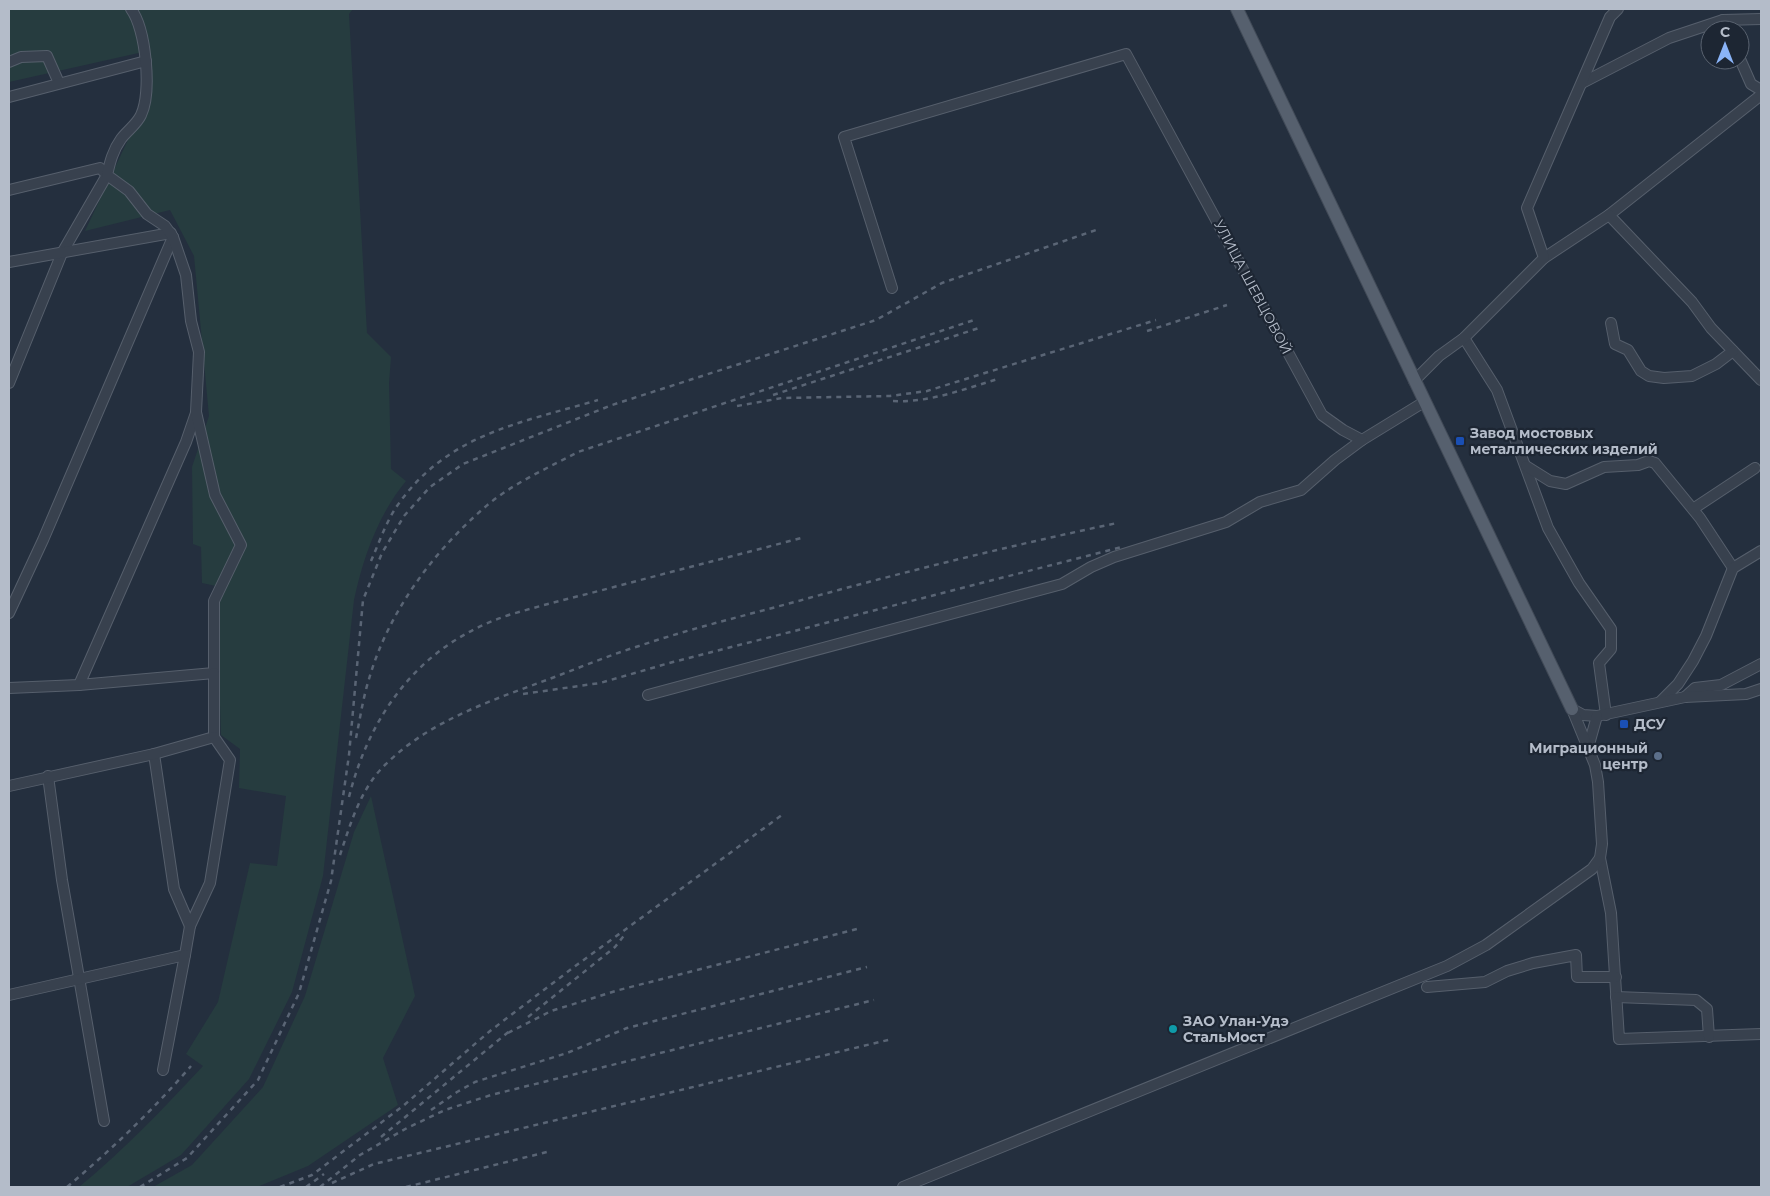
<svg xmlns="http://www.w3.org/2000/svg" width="1770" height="1196" font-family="Montserrat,sans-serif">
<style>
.green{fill:#263c3f}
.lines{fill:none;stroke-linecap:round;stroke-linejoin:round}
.minor-casing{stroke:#565f6c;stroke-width:12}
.major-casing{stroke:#414a57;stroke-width:14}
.minor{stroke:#38414e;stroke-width:10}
.major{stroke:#56606e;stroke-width:12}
.rail{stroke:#5a6575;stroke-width:2.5;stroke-dasharray:5 5;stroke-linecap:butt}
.transit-dot{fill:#1a4fb4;stroke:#1d2633;stroke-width:2}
.service-dot{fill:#5c6f8a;stroke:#1d2633;stroke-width:2}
.culture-dot{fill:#0f9aa8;stroke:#1d2633;stroke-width:2}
.labels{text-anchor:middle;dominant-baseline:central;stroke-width:4.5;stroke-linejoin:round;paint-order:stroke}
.street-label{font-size:14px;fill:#b4bcc9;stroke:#1d2633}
.poi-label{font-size:14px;font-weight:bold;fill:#b4bcc9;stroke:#1d2633;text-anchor:start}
</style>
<rect width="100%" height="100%" fill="#242f3e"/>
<g class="green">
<path d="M9 9H353L349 14 367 333 391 357 389 383 391 469 406 481C378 515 363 558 354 600L323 876 292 992 249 1079 181 1155 127 1187H79C124 1150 163 1109 203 1066L186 1054 218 1002 250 863 277 866 286 796 239 788 240 749 221 735 216 586 202 583 201 547 193 544 192 467 209 416 194 256 170 210 85 231 151 91 143 52 9 82Z"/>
<path d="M371 796 415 996 383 1058 398 1105 308 1166 257 1187H153L192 1165 263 1087 305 996 354 832Z"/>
</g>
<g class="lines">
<g class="minor-casing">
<g id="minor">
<path d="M1723 20 1761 19"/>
<path d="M1740 59 1751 84 1761 90"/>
<path d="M9 62 21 57 47 56 59 83"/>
<path d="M1582 83 1669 38 1723 20 1727 30"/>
<path d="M9 97 146 61"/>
<path d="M9 190 100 168 107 175 62 253 9 383"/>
<path d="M1609 215 1761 95"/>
<path d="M1544 258 1609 215 1692 302 1711 328 1761 380"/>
<path d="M9 262 171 233"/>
<path d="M892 288 844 137 1126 54 1322 415 1343 430 1362 440 1424 402"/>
<path d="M1611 323 1615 344 1628 350 1641 371 1649 376 1664 378 1692 376 1716 364 1733 351"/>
<path d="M1464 338 1497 390 1548 528 1579 583 1611 629V649L1599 663 1606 715"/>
<path d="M1414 381 1439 356 1464 338 1544 258 1527 208 1610 17 1618 9"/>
<path d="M1526 466 1550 481 1566 484 1604 467 1638 465 1649 461 1655 463 1700 518 1733 568"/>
<path d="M1693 509 1755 468"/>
<path d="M9 613 43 540 173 237"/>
<path d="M79 685 186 442 196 413"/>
<path d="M9 688 79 685 214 673V601L241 545 215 495 196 412 199 352 191 321 186 275 173 237 165 226 147 214 129 191 107 175C110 162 113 150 121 139 127 131 137 124 141 115 152 92 146 29 131 9"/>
<path d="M648 695 1062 584 1091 567 1114 557 1226 522 1260 502 1301 490 1335 460 1362 440"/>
<path d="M1685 697 1695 688 1721 685 1761 664"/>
<path d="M1660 702 1678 684 1693 661 1706 636 1733 568 1761 551"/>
<path d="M1572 709 1583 715 1597 716 1685 697 1746 694 1761 689"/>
<path d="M1588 748 1597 716"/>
<path d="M154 754 174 889 190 926"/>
<path d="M48 776 62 880 104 1121"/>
<path d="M9 786 154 754 214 737V673"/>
<path d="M1600 858 1611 913 1619 1039 1761 1034"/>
<path d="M1427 987 1485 982 1507 971 1533 963 1576 955 1577 977H1616"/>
<path d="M9 995 185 955 190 926 210 883 230 760 214 737"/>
<path d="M1616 997 1696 1000 1707 1009 1709 1037"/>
<path d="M163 1070 185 955"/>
<path d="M903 1187 1447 966 1486 945 1592 869 1600 858 1602 844 1598 782 1595 765 1572 709"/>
</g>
</g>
<g class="major-casing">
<path id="major" d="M1237 9 1572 709"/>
</g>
<use href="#minor" class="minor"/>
<use href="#major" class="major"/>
<g class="rail">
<path d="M1147 331 1227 305"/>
<path d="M773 395 979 328"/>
<path d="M893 401C929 403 964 389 998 379"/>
<path d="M737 406 782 398 890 396 927 391 1156 320"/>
<path d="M371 561C379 543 386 522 397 506 447 434 520 423 598 400"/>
<path d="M523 694 600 683 673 662 1122 547"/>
<path d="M356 738C360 719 363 698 369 679 388 613 432 553 484 508 511 484 546 469 578 452L977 319"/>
<path d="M349 797C371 710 423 642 512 614 546 604 580 596 614 587 678 570 741 554 805 537"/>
<path d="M340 855C350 825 360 791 382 768 427 721 493 700 552 678 581 667 610 655 639 646 695 627 752 614 809 598 911 570 1014 545 1117 523"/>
<path d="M528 1017 615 947 626 933"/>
<path d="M508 1033 551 1011 619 990 857 929"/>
<path d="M431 1110 457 1092 475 1082 567 1053 627 1028 867 967"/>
<path d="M381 1137 512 1029"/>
<path d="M332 1183 374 1164 892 1039"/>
<path d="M67 1187C112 1149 153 1110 191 1066"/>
<path d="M140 1187 187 1158 258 1080 299 993 331 881 349 755 363 600 382 553 404 516 430 487 463 464 612 405 876 320 942 283 1096 230"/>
<path d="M280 1187 312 1175 403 1106 490 1031 574 967 782 815"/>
<path d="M306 1187 324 1174"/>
<path d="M320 1187 360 1155 407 1128 445 1110 491 1095 874 1000"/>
<path d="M406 1187 551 1151"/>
</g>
</g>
<g class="transit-dot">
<rect x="1455" y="436" width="10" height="10" rx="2.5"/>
<rect x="1619" y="719" width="10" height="10" rx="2.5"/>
</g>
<circle class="service-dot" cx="1658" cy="756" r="5"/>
<circle class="culture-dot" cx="1173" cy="1029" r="5"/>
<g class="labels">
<g class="street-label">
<text transform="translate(1253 287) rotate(62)">УЛИЦА ШЕВЦОВОЙ</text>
</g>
<g class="poi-label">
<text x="1470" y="433">Завод мостовых<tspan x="1470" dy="16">металлических изделий</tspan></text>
<text x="1634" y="724">ДСУ</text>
<text x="1648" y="748" text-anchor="end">Миграционный<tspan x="1648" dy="16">центр</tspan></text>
<text x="1183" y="1021">ЗАО Улан-Удэ<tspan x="1183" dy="16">СтальМост</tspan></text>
</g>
</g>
<rect width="1770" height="1196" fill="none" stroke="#b4bcc9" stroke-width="20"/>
<g transform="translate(1725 45)"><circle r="24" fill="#1d2633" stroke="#59626f"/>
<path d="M0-4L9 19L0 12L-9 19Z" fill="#8ab4f8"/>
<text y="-8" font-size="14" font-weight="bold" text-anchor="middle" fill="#b4bcc9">С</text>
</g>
</svg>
